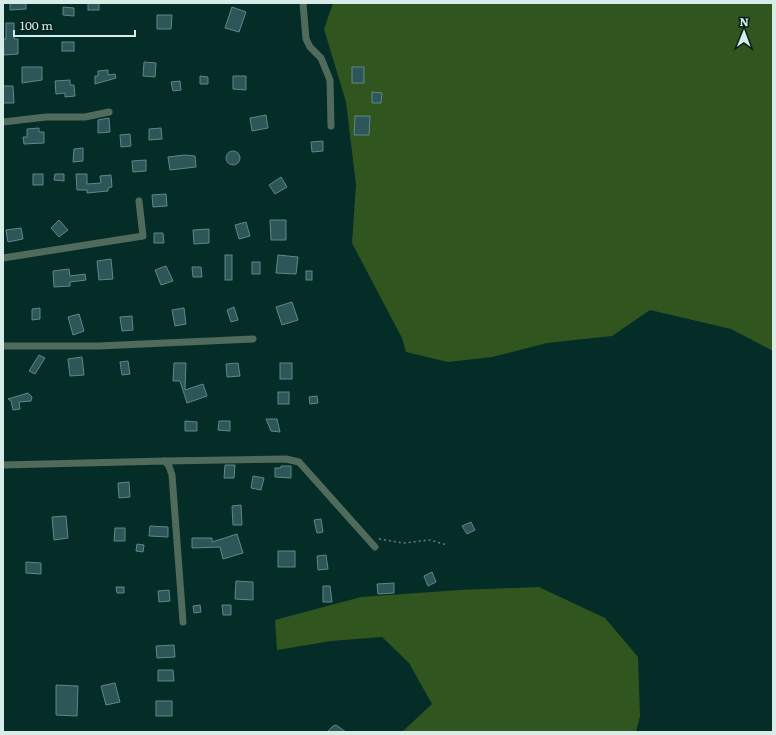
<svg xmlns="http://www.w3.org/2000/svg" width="776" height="735" font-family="Literata,serif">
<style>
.green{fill:#31551f}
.building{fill:#2d5659;stroke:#5e888a}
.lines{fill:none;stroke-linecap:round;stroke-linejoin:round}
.path{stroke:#62837d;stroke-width:1.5;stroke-dasharray:2 3;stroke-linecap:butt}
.street{stroke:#506b5b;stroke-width:7}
</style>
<rect width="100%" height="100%" fill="#032d26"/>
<g class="green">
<path d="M333 3H773V351L731 329 650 310 612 336 547 343 492 357 448 362 406 352 402 338 352 243 356 185 346 102 324 29Z"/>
<path d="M539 587 605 618 638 657 640 716 636 732H402L432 704 409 663 382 637 331 641 277 650 275 620 361 597 460 590Z"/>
</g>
<g class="building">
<path d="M10 3H26V9L10 10Z"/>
<rect x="88" y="3" width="11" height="7"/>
<path d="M63 7 74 8V16L63 15Z"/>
<path d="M232 7 246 12 239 32 225 28Z"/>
<path d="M157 15H172L171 29H157Z"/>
<path d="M6 23H14V39H18V54L4 55 3 39H6Z"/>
<rect x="62" y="42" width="12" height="9"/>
<path d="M144 62 156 63 155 77 143 76Z"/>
<path d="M22 67H42V80L22 83Z"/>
<rect x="352" y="67" width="12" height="16"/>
<path d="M108 70V75L115 74 116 78 95 84V76H98V71Z"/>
<path d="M200 76 208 77V84H200Z"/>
<path d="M233 76H246V90L233 89Z"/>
<path d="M70 80V85H74L75 96 65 97V93L56 94 55 81Z"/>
<path d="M180 81 181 90 173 91 171 82Z"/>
<path d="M3 86H13L14 103H3Z"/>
<path d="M372 92 382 93 381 103H372Z"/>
<path d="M266 115 268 128 252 131 250 118Z"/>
<path d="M355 116H370L369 135H354Z"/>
<path d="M109 118 110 132 98 133V120Z"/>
<path d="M39 128V132H44V143L24 144 23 137H27V129Z"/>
<path d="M161 128 162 139 149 140V129Z"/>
<path d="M130 134 131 146 121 147 120 135Z"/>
<path d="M323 141V151L312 152 311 142Z"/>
<path d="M83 148V161L73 162 74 149Z"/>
<circle cx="233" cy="158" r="7"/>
<path d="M184 155 195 156 196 167 170 170 168 157Z"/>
<path d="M146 160V171L133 172 132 161Z"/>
<rect x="33" y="174" width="10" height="11"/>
<path d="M55 174H64V181L54 180Z"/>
<path d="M76 174H87V184L101 183 100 176 111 175 112 187 108 188V191L87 193V190H77Z"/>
<path d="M281 177 287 187 275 194 269 185Z"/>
<path d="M166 194 167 206 153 207 152 195Z"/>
<path d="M59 220 68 230 59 237 51 228Z"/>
<path d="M270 220H286V240H271Z"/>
<path d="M246 222 250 236 239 239 235 225Z"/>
<path d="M21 228 23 239 8 242 6 230Z"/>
<path d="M209 229V243L194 244 193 230Z"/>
<path d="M154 233H163L164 243H154Z"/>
<rect x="225" y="255" width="7" height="25"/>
<path d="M278 255 298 257 296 274 276 273Z"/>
<path d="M111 259 113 279 99 280 97 261Z"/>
<rect x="252" y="262" width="8" height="12"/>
<path d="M166 266 173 281 161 285 155 270Z"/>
<path d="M192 267H201L202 277H193Z"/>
<path d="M69 269 70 276 85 274 86 280 70 282V286L54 287 53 271Z"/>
<rect x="306" y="271" width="6" height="9"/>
<path d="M292 302 298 320 282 325 276 307Z"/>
<path d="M234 307 238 320 231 322 227 310Z"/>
<path d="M40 308V319L32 320V309Z"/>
<path d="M184 308 186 324 175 326 172 310Z"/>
<path d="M79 314 84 331 73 335 68 317Z"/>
<path d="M132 316 133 330 122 331 120 317Z"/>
<path d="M39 355 45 358 35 374 29 371Z"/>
<path d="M82 357 84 375 70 376 68 359Z"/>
<path d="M128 361 130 374 122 375 120 362Z"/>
<path d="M174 363H186L185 390 203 384 207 396 187 403 180 381H173Z"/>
<path d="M238 363 240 376 227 377 226 364Z"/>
<rect x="280" y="363" width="12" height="16"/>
<rect x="278" y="392" width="11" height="12"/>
<path d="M28 393 32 397 31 401 19 402 20 409 13 410 11 401 8 399Z"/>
<path d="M317 396 318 403 310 404 309 397Z"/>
<path d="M266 419H277L280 432 271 431Z"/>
<path d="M185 421 197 422V431H185Z"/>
<path d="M219 421H230V431L218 430Z"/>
<path d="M225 465H235L234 478H224Z"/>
<path d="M281 466H291V478L275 477V468H281Z"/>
<path d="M253 476 264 478 261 490 251 488Z"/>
<path d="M129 482 130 497 119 498 118 483Z"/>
<path d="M241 505 242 525H233L232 506Z"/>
<path d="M66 516 68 538 54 540 52 517Z"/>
<path d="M321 519 323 532 317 533 314 520Z"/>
<path d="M471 522 475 530 467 534 462 526Z"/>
<path d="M150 526 168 527V537L149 536Z"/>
<path d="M115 528H125V541H114Z"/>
<path d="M237 534 243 553 223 559 220 547 192 548V538H212V542Z"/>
<path d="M137 544 144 545 143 552 136 551Z"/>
<rect x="278" y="551" width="17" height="16"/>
<path d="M326 555 328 569 318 570 317 556Z"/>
<path d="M26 562 41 563V574L26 573Z"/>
<path d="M432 572 436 582 428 586 424 576Z"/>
<path d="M236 581 253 582V600L235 599Z"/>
<path d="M394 583V593L378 594 377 584Z"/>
<path d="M323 586H330L332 602H323Z"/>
<path d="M116 587H124V593H117Z"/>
<path d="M169 590 170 601 159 602 158 591Z"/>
<path d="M200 605 201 612 194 613 193 606Z"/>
<path d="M222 605H231V615H223Z"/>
<path d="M174 645 175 657 157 658 156 646Z"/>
<path d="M158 670H173L174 681H158Z"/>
<path d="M115 683 120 702 106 705 101 686Z"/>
<path d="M56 685 78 686 77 716 56 715Z"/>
<rect x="156" y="701" width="16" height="15"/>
<path d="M336 725 346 732H327L333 726Z"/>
</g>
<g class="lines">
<path class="path" d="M379 539 404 543 430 540 447 545"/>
<g class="street">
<path d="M303 3 306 39 310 47 321 58 330 80 331 126"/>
<path d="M3 122 46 117H85L109 112"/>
<path d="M3 258 143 236 139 201"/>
<path d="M3 346H99L253 339"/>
<path d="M165 461 286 459 299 462 375 547"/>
<path d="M3 465 165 461 169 466 172 475 183 622"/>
</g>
</g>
<rect width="776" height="735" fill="none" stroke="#d7ece7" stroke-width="8"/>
<g transform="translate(744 32) rotate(1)" stroke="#04221d" stroke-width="3" paint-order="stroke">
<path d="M0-3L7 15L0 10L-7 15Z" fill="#d7ece7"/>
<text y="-6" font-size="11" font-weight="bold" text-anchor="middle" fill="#d7ece7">N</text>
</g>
<path d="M14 30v6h121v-6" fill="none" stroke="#d7ece7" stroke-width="2"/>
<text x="20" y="30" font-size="12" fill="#d7ece7" stroke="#04221d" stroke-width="3" paint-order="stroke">100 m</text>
</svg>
